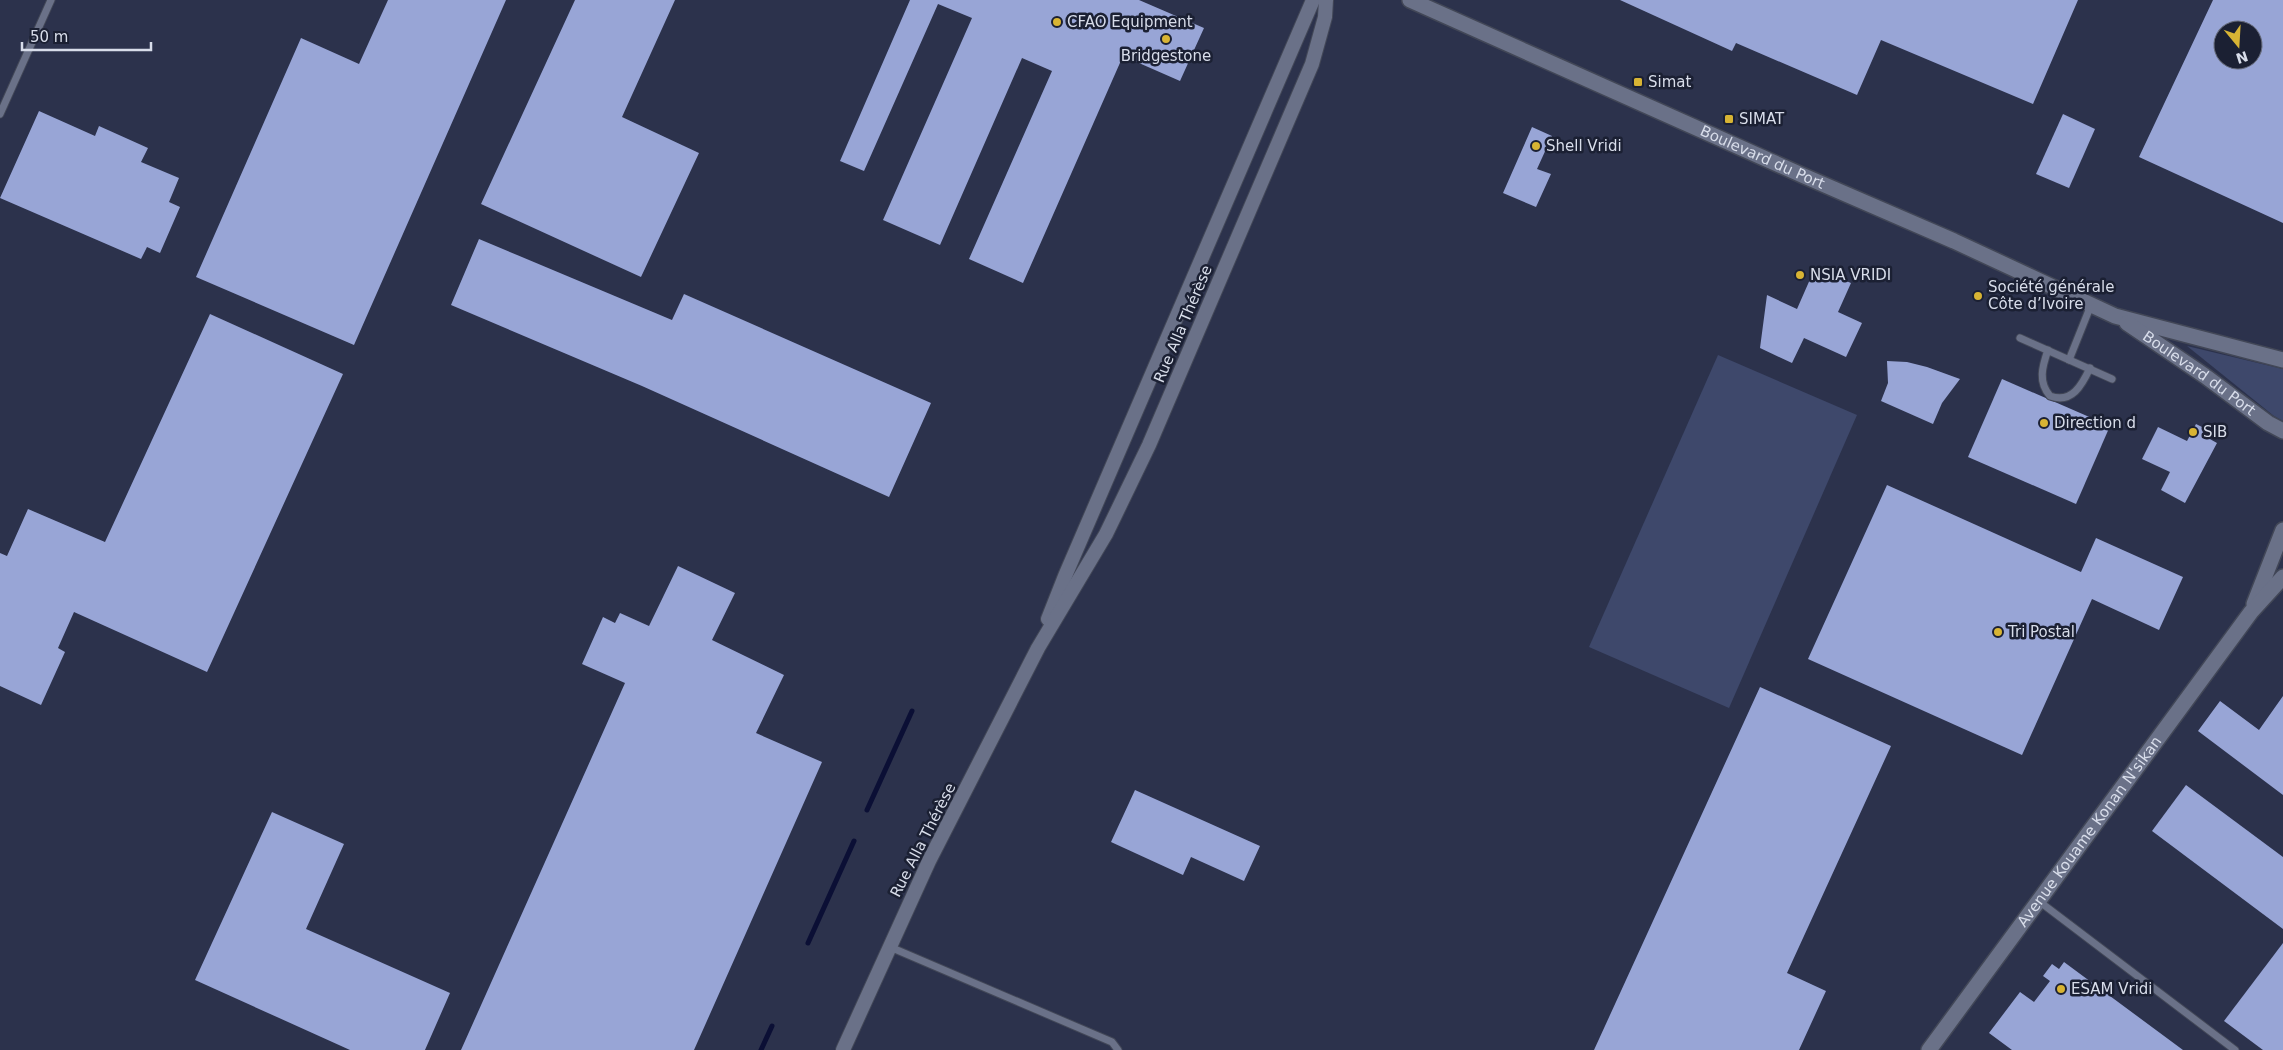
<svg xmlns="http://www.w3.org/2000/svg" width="2283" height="1050" font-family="'DejaVu Sans',sans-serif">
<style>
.built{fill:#2c324c;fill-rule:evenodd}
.green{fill:#3e486b}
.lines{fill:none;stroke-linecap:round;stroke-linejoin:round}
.stream{stroke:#0b0f35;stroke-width:5}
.building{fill:#98a5d6;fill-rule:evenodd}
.lane-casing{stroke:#424757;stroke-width:9}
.street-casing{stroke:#424757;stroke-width:16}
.secondary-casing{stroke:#424757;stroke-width:18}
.lane{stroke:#6a7188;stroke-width:7}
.street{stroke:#6a7188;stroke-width:14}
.secondary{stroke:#6a7188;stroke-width:15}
.poi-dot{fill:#d8b434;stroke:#1b2033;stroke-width:2}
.labels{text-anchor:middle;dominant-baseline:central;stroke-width:5;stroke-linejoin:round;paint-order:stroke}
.poi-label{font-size:15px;fill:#d8ddea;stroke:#1b2033;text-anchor:start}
.street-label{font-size:15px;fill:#d8ddea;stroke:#1b2033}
</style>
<rect width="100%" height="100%" fill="#24293d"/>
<path class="built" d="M0 0H2283V1050H0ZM2223 30H2253V60H2223Z"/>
<g class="green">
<path d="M2187 346 2283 369V421L2274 416Z"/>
<path d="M1718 355 1857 415 1729 708 1589 647Z"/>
</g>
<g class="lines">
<g class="stream">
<path d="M867 810 912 711"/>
<path d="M808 943 854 841"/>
<path d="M761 1050 772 1026"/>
</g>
</g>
<g class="building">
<path d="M388 0H506L354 345 196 277 301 38 359 64Z"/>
<path d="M575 0H675L622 117 699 153 641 277 481 204Z"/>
<path d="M910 0H1139L1204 28 1180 81 1123 56 1023 283 969 259 1052 71 1022 58 940 245 883 220 972 18 938 4 864 171 840 161Z"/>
<path d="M1620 0H2078L2033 104 1881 40 1857 95 1736 43 1732 51Z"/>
<path d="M2213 0H2283V223L2139 157ZM2223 30H2253V60H2223Z"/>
<path d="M39 111 95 136 99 126 148 148 141 162 179 178 169 202 180 207 160 253 147 247 141 259 0 198Z"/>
<path d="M2063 114 2095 129 2069 188 2036 174Z"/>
<path d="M1532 127 1552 136 1537 169 1551 174 1536 207 1503 193Z"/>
<path d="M479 239 672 320 684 294 931 403 889 497 642 386 451 305Z"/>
<path d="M1815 268 1851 283 1838 312 1862 323 1846 357 1804 338 1792 363 1760 348 1767 295 1797 309Z"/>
<path d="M210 314 343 374 207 672 74 612 58 648 65 652 41 705 0 686V553L7 556 28 509 105 542Z"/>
<path d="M1887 361 1907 362 1927 367 1960 379 1942 403 1933 424 1881 401 1888 383Z"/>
<path d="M2002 379 2110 426 2076 504 1968 457Z"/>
<path d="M2196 424 2212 432 2208 438 2217 443 2185 503 2161 490 2170 472 2142 459 2158 427 2187 441Z"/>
<path d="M1887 485 2081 572 2096 538 2183 577 2159 630 2092 599 2022 755 1808 659Z"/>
<path d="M678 566 735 593 712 640 784 675 756 733 822 762 694 1050H461L625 683 582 664 603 617 615 623 620 613 649 626Z"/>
<path d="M1760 687 1891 746 1787 973 1826 991 1799 1050H1594Z"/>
<path d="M2283 696V795L2198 731 2220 701 2259 730Z"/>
<path d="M2186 785 2283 857V929L2152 831Z"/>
<path d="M1135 790 1260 846 1244 881 1191 857 1183 875 1111 842Z"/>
<path d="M272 812 344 844 306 929 450 993 425 1050H350L195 980Z"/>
<path d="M2283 943V1050H2263L2224 1021Z"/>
<path d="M2064 962 2183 1050H2012L1989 1033 2020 992 2034 1002 2050 981 2043 976 2052 964 2059 969Z"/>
</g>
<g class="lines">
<g class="lane-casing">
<g id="lane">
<path d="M0 114 51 0"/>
<path d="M2020 338 2112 379"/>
<path d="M2048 350C2042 367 2038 382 2050 396 2072 404 2082 385 2090 368"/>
<path d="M2069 360 2091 305"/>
<path d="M2040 902 2235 1050"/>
<path d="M890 947 1112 1042 1118 1050"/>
</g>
</g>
<g class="street-casing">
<g id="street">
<path d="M1048 619 1065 576 1313 0"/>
<path d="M843 1050 929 861 1038 648 1106 534 1149 445 1312 64 1325 17 1326 0"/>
</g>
</g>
<g class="secondary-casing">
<g id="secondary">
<path id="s1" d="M1410 0 1804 176 1954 241 2115 316 2283 360"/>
<path id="s2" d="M2127 323 2205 376 2268 423 2283 431"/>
<path d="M2254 604 2283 530"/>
<path id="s3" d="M1929 1050 2251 612 2283 577"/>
</g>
</g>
<use href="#lane" class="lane"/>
<use href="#street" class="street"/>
<use href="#secondary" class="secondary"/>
</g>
<g class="poi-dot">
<circle cx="1057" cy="22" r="5"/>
<circle cx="1166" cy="39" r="5"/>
<rect x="1633" y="77" width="10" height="10" rx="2.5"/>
<rect x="1724" y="114" width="10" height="10" rx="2.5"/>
<circle cx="1536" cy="146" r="5"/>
<circle cx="1800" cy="275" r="5"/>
<circle cx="1978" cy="296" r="5"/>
<circle cx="2044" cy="423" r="5"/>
<circle cx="2193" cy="432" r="5"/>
<circle cx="1998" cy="632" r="5"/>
<circle cx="2061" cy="989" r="5"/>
</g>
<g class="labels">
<g class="poi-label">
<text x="1067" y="22">CFAO Equipment</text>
<text x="1166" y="56" text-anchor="middle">Bridgestone</text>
<text x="1648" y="82">Simat</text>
<text x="1739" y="119">SIMAT</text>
<text x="1546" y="146">Shell Vridi</text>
<text x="1810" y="275">NSIA VRIDI</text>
<text x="1988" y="287">Société générale<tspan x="1988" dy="17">Côte d’Ivoire</tspan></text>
<text x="2054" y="423">Direction d</text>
<text x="2203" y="432">SIB</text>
<text x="2008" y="632">Tri Postal</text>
<text x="2071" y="989">ESAM Vridi</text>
</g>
<g class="street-label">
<text stroke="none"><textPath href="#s1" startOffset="386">Boulevard du Port</textPath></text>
<text transform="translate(1183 324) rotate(-67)">Rue Alla Thérèse</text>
<text stroke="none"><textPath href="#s2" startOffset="88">Boulevard du Port</textPath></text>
<text stroke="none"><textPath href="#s3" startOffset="271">Avenue Kouame Konan N'sikan</textPath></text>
<text transform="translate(923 840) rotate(-63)">Rue Alla Thérèse</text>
</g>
</g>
<g transform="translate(2238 45) rotate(162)"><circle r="24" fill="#1b2033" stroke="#676c7c"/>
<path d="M0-4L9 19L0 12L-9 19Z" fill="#d8b434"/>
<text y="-8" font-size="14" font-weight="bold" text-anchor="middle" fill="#d8ddea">N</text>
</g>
<path d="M22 42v8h129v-8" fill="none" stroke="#d8ddea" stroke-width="2.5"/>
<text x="30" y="42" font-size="15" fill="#d8ddea" stroke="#1b2033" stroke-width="4" paint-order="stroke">50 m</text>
</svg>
